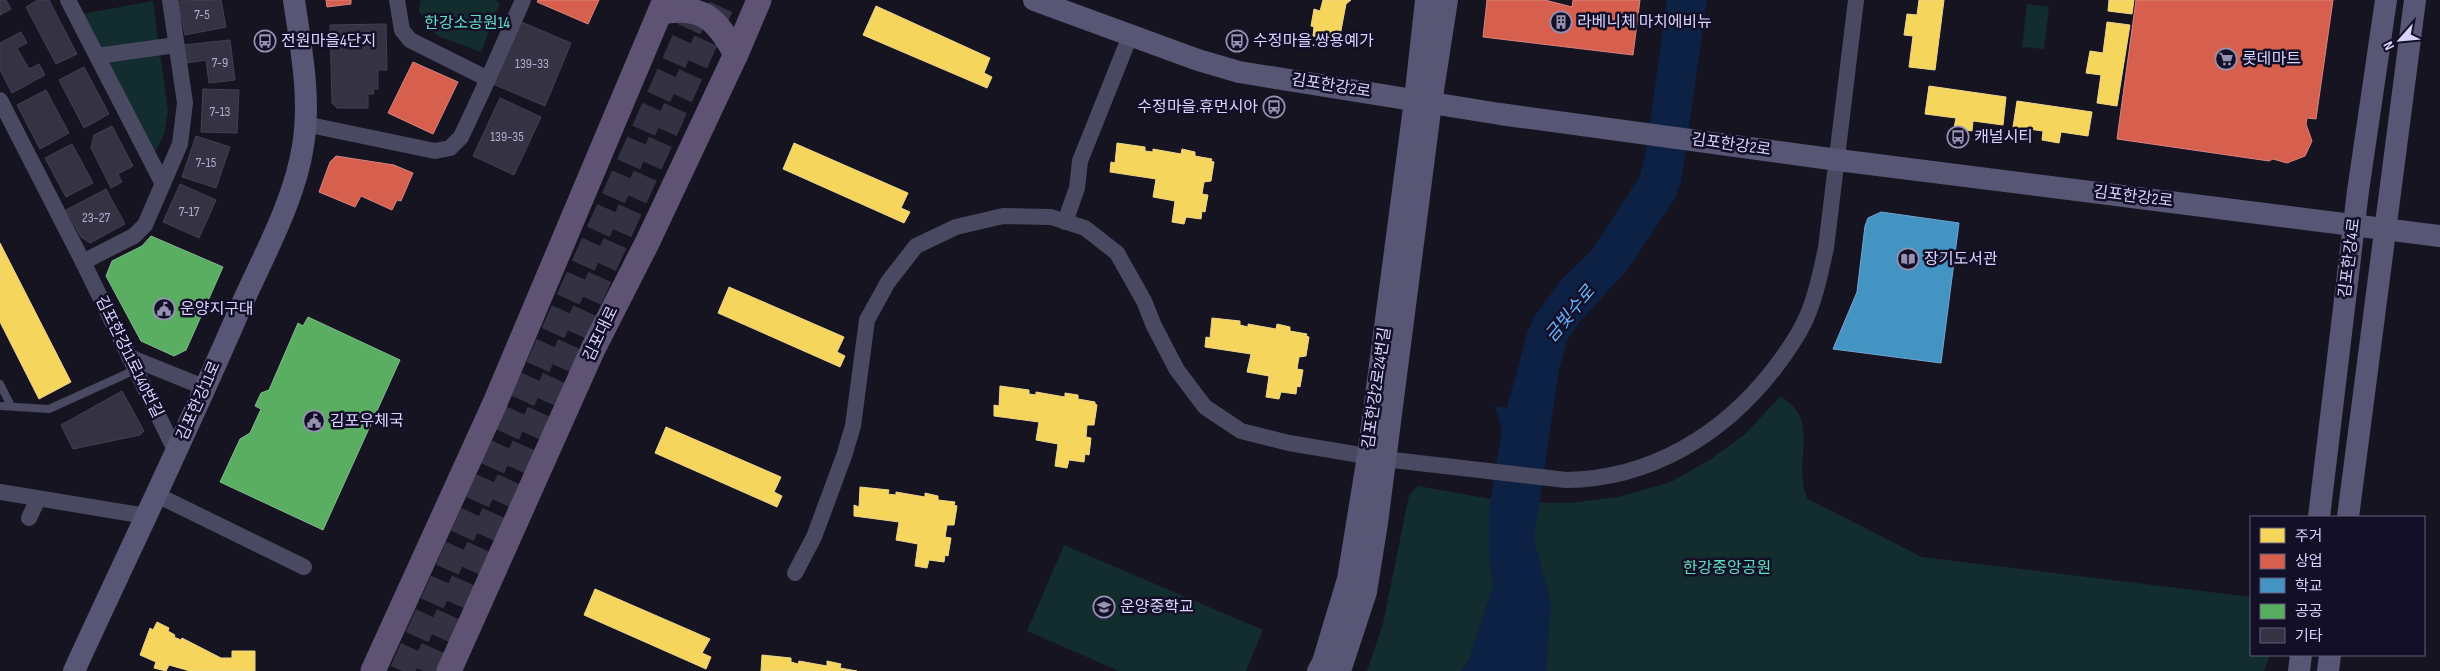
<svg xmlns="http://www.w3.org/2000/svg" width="2440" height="671" font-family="'Sofia Sans Condensed','Noto Sans KR',sans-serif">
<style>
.green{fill:#132c2d}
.water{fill:#0d2144}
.homes{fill:#f6d55c;stroke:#edd58d}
.shops{fill:#d6604d;stroke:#d78382}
.schools{fill:#4393c3;stroke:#70a6d5}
.public{fill:#5aae61;stroke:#80b990}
.building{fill:#343243;stroke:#433f54}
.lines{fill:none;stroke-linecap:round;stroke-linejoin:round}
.primary-tunnel{stroke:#333142;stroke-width:25;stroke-dasharray:25 12;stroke-linecap:butt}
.lane{stroke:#4a4962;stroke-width:8}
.street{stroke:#4a4962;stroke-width:16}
.secondary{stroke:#575674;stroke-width:22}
.primary{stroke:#5e5373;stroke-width:25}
.labels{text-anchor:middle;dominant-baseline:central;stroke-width:5;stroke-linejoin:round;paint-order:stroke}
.number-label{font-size:14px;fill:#b0acd0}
.poi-label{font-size:16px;fill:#d9d4ff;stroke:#130f26;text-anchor:start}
.park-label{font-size:16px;fill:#5fe0c0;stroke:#130f26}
.street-label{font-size:16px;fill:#d9d4ff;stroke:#130f26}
.water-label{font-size:18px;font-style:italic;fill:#62b6ff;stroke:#130f26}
</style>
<rect width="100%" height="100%" fill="#161421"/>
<g class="green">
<path d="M425 0H494L500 3 481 52 438 36 425 24 419 10 420 1Z"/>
<path d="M153 1 168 111 164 135 154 154 82 14Z"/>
<path d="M2027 4 2049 7 2044 49 2022 47Z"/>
<path d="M1781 396C1787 401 1794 406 1798 413 1812 434 1794 473 1808 499L1922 557 2251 597V655H2270L2264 671H1367L1383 624 1409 495 1418 486 1507 502 1570 503 1618 497 1671 482 1711 459 1745 434Z"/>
<path d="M1064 545 1263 630 1246 671H1119L1027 631Z"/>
</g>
<path class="water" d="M1667 0H1707L1681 182 1675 198 1628 269 1581 320 1568 339 1559 370 1534 540 1551 602 1546 671H1462L1469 659 1493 586 1489 555V508L1502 430 1495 406 1507 408 1527 334 1534 317 1562 279 1592 250 1640 176 1646 151Z"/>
<g class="homes">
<path d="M1323 0H1351L1346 4 1339 41 1313 36 1314 27 1311 26 1314 9 1320 11Z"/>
<path d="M1919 0H1944L1935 70 1909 67 1913 36 1904 35 1907 14 1917 15Z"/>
<path d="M2109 0H2134L2132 14 2108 11Z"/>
<path d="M876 6 990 58 984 73 992 77 987 88 863 35Z"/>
<path d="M2107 22 2130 25 2117 106 2097 103 2101 75 2086 73 2090 51 2103 53Z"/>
<path d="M1929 86 2006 97 2003 125 1973 121 1972 131 1954 128 1956 118 1925 114Z"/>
<path d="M2017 101 2092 112 2088 136 2061 132 2059 143 2042 140 2043 131 2013 127Z"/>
<path d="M794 143 908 193 901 208 910 212 904 223 783 169Z"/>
<path d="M1117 143 1145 147V151L1153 152V149L1181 154 1182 149 1195 152V156L1212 159 1211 161 1214 162 1211 181 1204 182 1202 194 1208 195 1205 212 1202 211 1201 219 1186 217 1184 224 1172 222 1175 201 1153 197 1156 179 1110 172 1111 162 1115 163Z"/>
<path d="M0 243 71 382 39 399 0 322Z"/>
<path d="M729 287 844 337 837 352 845 356 840 367 718 313Z"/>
<path d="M1212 318 1240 321V325L1248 327V324L1276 329 1277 324 1290 327V331L1307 334 1306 336 1309 337 1306 356 1299 357 1297 369 1303 370 1300 387 1297 386 1296 394 1281 392 1279 399 1266 397 1269 376 1247 372 1251 354 1205 347 1206 337 1210 338Z"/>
<path d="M1000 386 1029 390V394L1036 395V392L1065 397V393L1078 395V399L1095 402V404L1097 405 1094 425H1087L1086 437 1091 438 1089 455 1085 454 1084 462 1069 460 1067 468 1055 466 1058 444 1036 440 1039 422 994 416V405L999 406Z"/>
<path d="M666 427 781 477 774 492 782 496 777 507 655 453Z"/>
<path d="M860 487 889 490 888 494 896 495V492L925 497V493L938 496V500L955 502 954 505 957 506 954 525H947L945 537 951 538 948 556 945 555 944 562 929 560 927 568 915 566 918 544 896 540 899 522 854 516V505L859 507Z"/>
<path d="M595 589 710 639 702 653 711 657 706 669 584 615Z"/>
<path d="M157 622 169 628 168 631 175 635 174 637 181 640 182 638 221 658H232V651H255V671H190L169 665 166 671 154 668 156 662 140 655 150 628 153 630Z"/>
<path d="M762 655 791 658V662L798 664 799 661 827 666V661L841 664 840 668 857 671H761Z"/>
</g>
<g class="shops">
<path d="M326 0H351V4L327 7Z"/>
<path d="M538 0H599L588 24 537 2Z"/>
<path d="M1487 0H1545L1572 7 1573 0H1640L1633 55 1483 37Z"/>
<path d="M2136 0H2333L2316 119 2307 118 2306 124 2312 141 2305 156 2287 163 2273 159 2269 161 2117 139Z"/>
<path d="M413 62 458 82 433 134 388 113Z"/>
<path d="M336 156 394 165 413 173 401 201 397 200 392 210 361 196 355 207 319 192 330 162Z"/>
</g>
<path class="schools" d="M1881 212 1959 223 1941 363 1833 349 1857 292 1865 226 1868 218Z"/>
<g class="public">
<path d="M151 236 223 267 186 350 174 356 141 341 106 276 112 261 142 246Z"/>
<path d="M308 317 400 360 323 530 220 482 240 439 250 433 261 409 255 406 261 393 269 390 298 323 303 326Z"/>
</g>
<g class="building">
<path d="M0 0H6L11 9 0 15Z"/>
<path d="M38 0H49L77 54 56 64 26 7Z"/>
<path d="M221 0 226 27 185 35 178 1Z"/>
<path d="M519 21 571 43 545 106 493 84Z"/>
<path d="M386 24 387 70H378V89H373L374 94H368V108H337L332 103 330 25Z"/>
<path d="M21 32 27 43 17 48 29 69 39 64 45 75 12 93 0 70V43Z"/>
<path d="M230 40 235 80 209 83 206 60 186 63 183 45Z"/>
<path d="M84 67 109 114 84 128 59 80Z"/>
<path d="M203 89 239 90 237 133 201 132Z"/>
<path d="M46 90 69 133 40 149 17 105Z"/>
<path d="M500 98 541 117 514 175 473 156Z"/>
<path d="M112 126 133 166 118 174 122 182 111 188 91 148 94 135Z"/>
<path d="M196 136 230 147 216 188 182 177Z"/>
<path d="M72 144 93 183 66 197 45 158Z"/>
<path d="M180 184 216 200 199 238 163 222Z"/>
<path d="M106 189 125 224 90 243 81 237 66 210Z"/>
<path d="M122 391 144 431 140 435 73 449 61 425Z"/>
</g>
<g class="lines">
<g class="primary-tunnel">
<path d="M402 671 702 0"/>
<path d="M423 671 724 0"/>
</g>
<g class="lane">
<path d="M0 384 11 406"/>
<path d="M0 406 49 409 135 370"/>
</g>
<g class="street">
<path d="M68 0 163 184"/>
<path d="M97 56 176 45"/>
<path d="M488 79 523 0"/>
<path d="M0 100 83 262 176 452"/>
<path d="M305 124 435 151 450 148 461 137 488 79 410 40 402 30 397 0"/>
<path d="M1065 222 1077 188 1080 161 1130 36"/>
<path d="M83 262 134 236 145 225 180 144 185 103 170 0"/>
<path d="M129 357 206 388"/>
<path d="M0 492 146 516"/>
<path d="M155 494 304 567"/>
<path d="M29 518 38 499"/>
<path d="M795 573 814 537 844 456 853 426 867 320 888 282 916 246 956 227 1003 216 1051 217 1085 228 1117 253 1144 301 1154 326 1177 370 1205 407 1241 431 1289 443 1384 459 1566 480C1650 479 1723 435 1774 369 1787 352 1800 334 1808 314 1817 293 1821 270 1826 248L1856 0"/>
</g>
<g class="secondary">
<path d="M1034 0 1198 60 1239 72 1500 114 1838 160 2440 236"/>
<path d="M2319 517 2358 191 2386 0"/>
<path d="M2348 517 2415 0"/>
<path d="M74 671C130 549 189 428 242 304 264 255 295 199 303 146 311 97 301 49 294 0"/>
<path d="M1318 671 1323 662 1348 579 1368 456 1415 100 1426 0"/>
<path d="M1340 671 1366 592 1377 523 1431 103 1447 0"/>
<path d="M2299 671 2301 655"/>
<path d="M2328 671 2330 655"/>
</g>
<g class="primary">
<path d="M660 12C704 5 715 18 736 54"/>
<path d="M373 671 495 403 665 0"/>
<path d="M449 671 593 349 648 241 736 54 759 0"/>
</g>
</g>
<defs>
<g id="building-ring" transform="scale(1.125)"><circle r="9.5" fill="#130f26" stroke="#9591b1" stroke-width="1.5"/><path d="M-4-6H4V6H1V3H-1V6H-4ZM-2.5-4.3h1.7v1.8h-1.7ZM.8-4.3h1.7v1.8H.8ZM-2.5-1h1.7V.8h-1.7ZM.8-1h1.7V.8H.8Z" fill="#9591b1"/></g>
<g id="bus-ring" transform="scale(1.125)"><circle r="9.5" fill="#130f26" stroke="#9591b1" stroke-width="1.5"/><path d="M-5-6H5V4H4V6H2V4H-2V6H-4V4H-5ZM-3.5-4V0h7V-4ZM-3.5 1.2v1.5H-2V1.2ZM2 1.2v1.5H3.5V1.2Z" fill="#9591b1"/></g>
<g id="supermarket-ring" transform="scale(1.125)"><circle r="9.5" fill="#130f26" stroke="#9591b1" stroke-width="1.5"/><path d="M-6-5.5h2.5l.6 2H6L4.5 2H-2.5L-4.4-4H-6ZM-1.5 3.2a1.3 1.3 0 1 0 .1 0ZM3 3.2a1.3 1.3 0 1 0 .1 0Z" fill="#9591b1"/></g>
<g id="library-ring" transform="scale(1.125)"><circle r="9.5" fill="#130f26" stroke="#9591b1" stroke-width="1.5"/><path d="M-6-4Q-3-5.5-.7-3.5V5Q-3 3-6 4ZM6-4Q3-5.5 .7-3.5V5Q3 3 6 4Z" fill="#9591b1"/></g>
<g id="civic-ring" transform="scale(1.125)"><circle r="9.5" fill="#130f26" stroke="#9591b1" stroke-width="1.5"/><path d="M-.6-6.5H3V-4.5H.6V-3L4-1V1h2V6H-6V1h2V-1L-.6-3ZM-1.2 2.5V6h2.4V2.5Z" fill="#9591b1"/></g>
<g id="school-ring" transform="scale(1.125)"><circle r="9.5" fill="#130f26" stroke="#9591b1" stroke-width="1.5"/><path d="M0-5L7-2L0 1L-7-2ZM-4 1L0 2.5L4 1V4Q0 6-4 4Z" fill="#9591b1"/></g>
</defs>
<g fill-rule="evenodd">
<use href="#building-ring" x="1561" y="22"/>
<use href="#bus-ring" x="265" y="41"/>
<use href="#bus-ring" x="1237" y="41"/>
<use href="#supermarket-ring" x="2226" y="59"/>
<use href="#bus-ring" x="1274" y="107"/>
<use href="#bus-ring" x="1958" y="137"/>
<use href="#library-ring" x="1908" y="259"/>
<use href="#civic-ring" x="164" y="309"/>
<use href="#civic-ring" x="314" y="421"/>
<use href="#school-ring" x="1104" y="607"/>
</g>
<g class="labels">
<g class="number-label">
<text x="202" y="14">7-5</text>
<text x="220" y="62">7-9</text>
<text x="532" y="63">139-33</text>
<text x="220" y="111">7-13</text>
<text x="507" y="136">139-35</text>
<text x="206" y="162">7-15</text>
<text x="189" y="211">7-17</text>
<text x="96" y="217">23-27</text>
</g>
<g class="poi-label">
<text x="1577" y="22">라베니체 마치에비뉴</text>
<text x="281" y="41">전원마을4단지</text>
<text x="1253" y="41">수정마을.쌍용예가</text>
<text x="2242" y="59">롯데마트</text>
<text x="1258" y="107" text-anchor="end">수정마을.휴먼시아</text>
<text x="1974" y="137">캐널시티</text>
<text x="1924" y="259">장기도서관</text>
<text x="180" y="309">운양지구대</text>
<text x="330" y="421">김포우체국</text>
<text x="1120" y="607">운양중학교</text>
</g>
<g class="park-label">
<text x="467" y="23">한강소공원14</text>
<text x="1727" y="568">한강중앙공원</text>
</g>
<g class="street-label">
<text transform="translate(1331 86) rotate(9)">김포한강2로</text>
<text transform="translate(1731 145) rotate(8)">김포한강2로</text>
<text transform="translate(2133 197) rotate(7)">김포한강2로</text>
<text transform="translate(2350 258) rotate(-83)">김포한강4로</text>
<text transform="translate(601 334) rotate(-64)">김포대로</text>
<text transform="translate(129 357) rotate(64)">김포한강11로140번길</text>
<text transform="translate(1377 388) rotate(-82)">김포한강2로24번길</text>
<text transform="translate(199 401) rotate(-66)">김포한강11로</text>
</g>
<g class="water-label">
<text transform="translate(1570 314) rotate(-50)">금빛수로</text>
</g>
</g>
<rect x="2250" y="516" width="175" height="140" fill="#130f26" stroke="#625e7d"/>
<rect x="2260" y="528" width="25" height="15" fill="#f6d55c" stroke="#625e7d"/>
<text x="2295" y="541" font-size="15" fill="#d9d4ff">주거</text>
<rect x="2260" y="554" width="25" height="15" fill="#d6604d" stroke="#625e7d"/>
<text x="2295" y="566" font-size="15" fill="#d9d4ff">상업</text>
<rect x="2260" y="578" width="25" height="15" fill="#4393c3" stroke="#625e7d"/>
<text x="2295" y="591" font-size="15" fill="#d9d4ff">학교</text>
<rect x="2260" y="604" width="25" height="15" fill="#5aae61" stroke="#625e7d"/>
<text x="2295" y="616" font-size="15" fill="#d9d4ff">공공</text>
<rect x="2260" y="628" width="25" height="15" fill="#343243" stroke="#625e7d"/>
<text x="2295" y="641" font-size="15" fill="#d9d4ff">기타</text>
<g transform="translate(2400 40) rotate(243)" stroke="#130f26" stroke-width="4" paint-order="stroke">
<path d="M0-4L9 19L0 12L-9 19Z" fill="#d9d4ff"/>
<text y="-8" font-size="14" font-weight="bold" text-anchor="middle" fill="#d9d4ff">N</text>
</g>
</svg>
